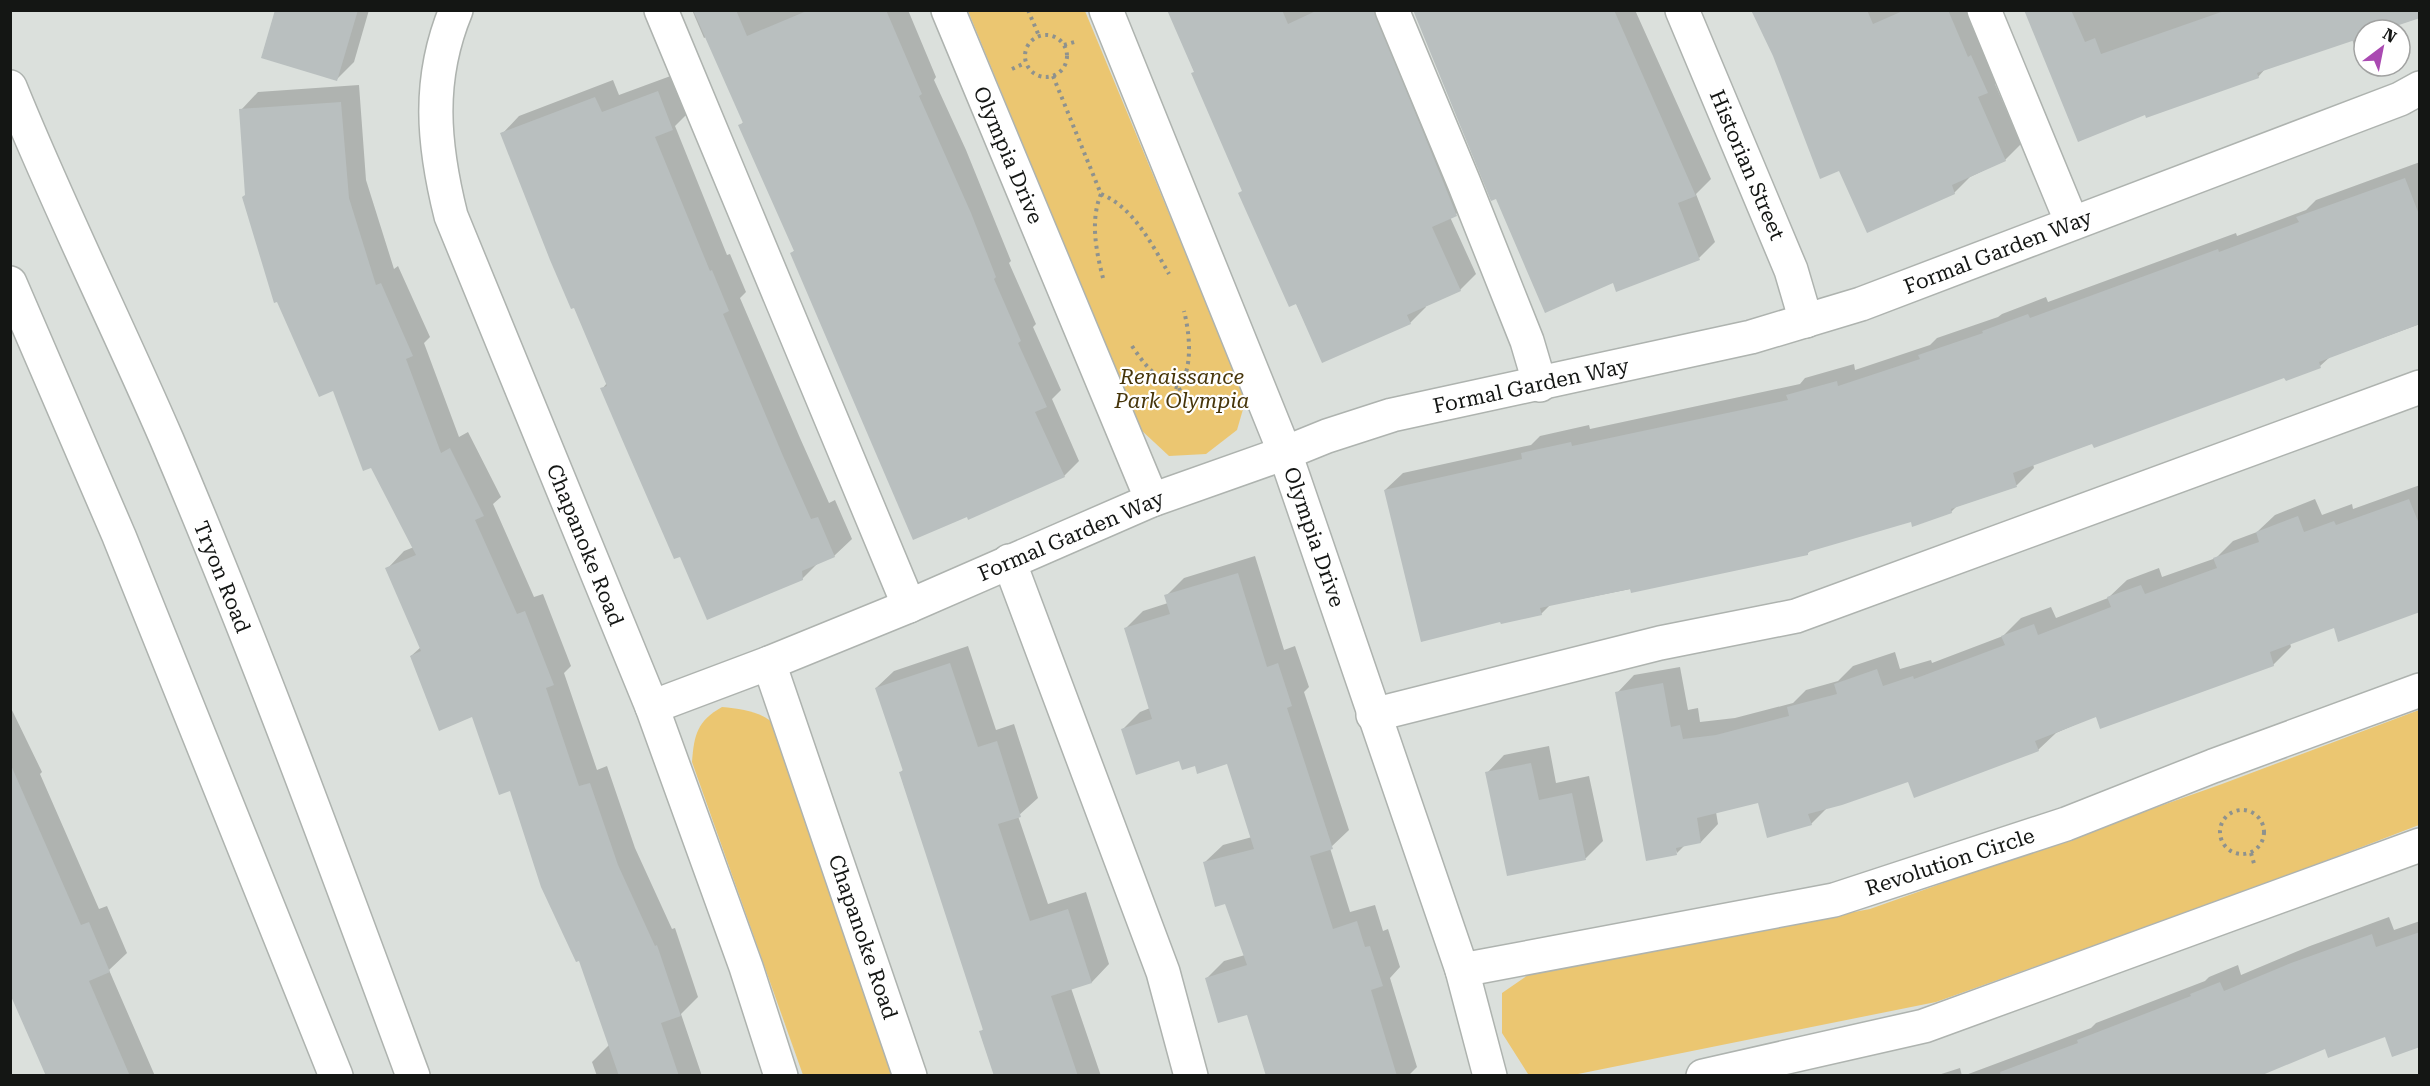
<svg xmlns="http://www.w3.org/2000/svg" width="2430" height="1086" font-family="'Roboto Serif',serif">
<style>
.green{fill:#ebc671}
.shadow{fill:#0003}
.building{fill:#b9bfbf}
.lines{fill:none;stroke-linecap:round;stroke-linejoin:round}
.minor-casing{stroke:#aeb3af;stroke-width:36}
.major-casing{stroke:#aeb3af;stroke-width:36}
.path{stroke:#8e928e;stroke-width:4;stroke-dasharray:3 4.5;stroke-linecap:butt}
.minor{stroke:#fff;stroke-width:33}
.major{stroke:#fff;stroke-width:33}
.labels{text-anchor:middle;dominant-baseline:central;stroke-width:4.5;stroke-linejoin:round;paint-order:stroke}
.street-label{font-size:21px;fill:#141614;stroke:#fff}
.park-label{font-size:21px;font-style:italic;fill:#46350a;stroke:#fff}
</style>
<rect width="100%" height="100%" fill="#dbe0dc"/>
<g class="green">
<path d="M968 11H1085L1246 399 1237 430 1206 454 1169 456 1140 429Z"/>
<path d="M722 707C741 709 759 711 773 723L896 1075H803L692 762C694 735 697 721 722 707Z"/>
<path d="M2419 710V825L2260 886 1936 1002 1573 1075 1528 1074 1502 1033V993L1531 973 1870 909 2222 784Z"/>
</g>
<g class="shadow">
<path d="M276 10H369L354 62 336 80Z"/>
<path d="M692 10H908L936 77 934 80 966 150 1011 261 1009 263 1036 324 1033 327 1061 390 1052 399 1079 461 1064 476 792 253 795 250 740 126 744 121 706 37 704 38Z"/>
<path d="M1169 10H1394L1472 199 1456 214 1450 217 1476 274 1460 290 1425 305 1426 307 1410 323 1323 361 1243 190Z"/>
<path d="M1414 10H1635L1711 179 1696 194 1715 242 1699 258 1617 290 1614 281Z"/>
<path d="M1754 10H1970L2003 76 1995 84 2021 144 2005 160 1970 177 1954 193 1840 169 1775 56Z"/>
<path d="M2026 10H2411L2394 30H2364V47L2356 51 2352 39 2266 68 2258 77 2147 116Z"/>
<path d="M676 74 690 111 675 126 727 255 730 254 746 292 740 298 800 438 829 503 835 500 852 539 834 556 818 563 802 579 681 555 602 389 607 383 502 134 519 116 613 80 619 95Z"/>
<path d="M359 85 366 180 394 269 398 266 430 337 424 343 459 437 468 432 501 497 493 504 534 597 543 594 571 666 564 673 597 770 607 766 635 848 672 929 675 928 698 997 681 1014 702 1076H597L592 1062 610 1044 580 959 511 790 473 715 411 656 421 647 387 569 404 551 414 547 334 389 247 194 241 110 258 92Z"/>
<path d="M2420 162V324L2330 357 2320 366 2285 376 2033 464 2034 468 2017 485 1959 504 1951 512 1912 520 1811 550 1807 554 1550 605 1541 614 1385 490 1403 473 1531 445 1540 436 1589 425 1590 429 1800 384 1805 378 1854 364 1855 370 1930 345 1937 338 1998 317 2002 314 2046 297 2048 302 2236 233 2237 236 2306 210 2316 200Z"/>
<path d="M2420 485V611L2334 626 2290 643 2291 647 2273 665 2097 715 2056 733 2038 750 1909 780 1828 807 1811 824 1759 801 1716 812 1718 824 1701 842 1685 845 1677 853 1617 693 1634 675 1680 667 1688 710 1698 708 1700 722 1735 718 1793 703 1806 690 1838 681 1853 666 1895 652 1900 669 1931 660 1932 663 2003 636 2021 618 2051 607 2056 618 2108 598 2127 580 2159 568 2162 577 2216 558 2233 541 2257 532 2275 515 2315 499 2322 515 2352 504 2353 509Z"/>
<path d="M1255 556 1284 650 1295 646 1309 687 1304 692 1349 830 1330 848 1350 912 1375 905 1383 931 1388 929 1400 967 1390 978 1417 1067 1408 1076H1267L1248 1013 1206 979 1224 961 1245 955 1226 903 1205 862 1223 845 1252 837 1228 762 1196 764 1180 759 1123 729 1140 712 1150 708 1125 629 1143 611 1168 603 1166 596 1184 578Z"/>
<path d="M968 646 996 730 1014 724 1038 798 1018 816 1048 904 1086 892 1109 964 1092 982 1071 988 1101 1076H996L981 1032 984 1028 900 773 904 769 876 688 894 671Z"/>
<path d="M10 706 42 772 40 774 99 909 107 906 127 953 109 970 155 1076H47L10 992Z"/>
<path d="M1549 746 1556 783 1589 776 1603 841 1586 858 1508 875 1487 773 1504 755Z"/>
<path d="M2389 917 2394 930 2420 921V1045L2386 1035 2326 1047 2256 1076H1963L2091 1028 2096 1023 2205 981 2209 977 2238 965 2241 975 2310 946Z"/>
<path d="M1960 1068 1962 1076H1935Z"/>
</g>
<g class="building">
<path d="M275 10H358L337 81 261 58Z"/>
<path d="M693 10H736L747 36 809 10H886L922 94 919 96 971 213 996 277 994 279 1021 341 1018 343 1047 407 1035 412 1065 477 968 520 967 517 913 540 790 253 794 251 738 125 743 123Z"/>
<path d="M1167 10H1282L1288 24 1318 10H1374L1457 216 1432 227 1461 291 1407 315 1411 324 1322 363 1296 304 1289 307 1238 193 1242 191 1191 73 1194 72Z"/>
<path d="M1413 10H1614L1696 196 1678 203 1700 260 1616 292 1613 283 1545 313 1496 199 1491 201Z"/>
<path d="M1751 10H1867L1873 24 1905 10H1948L1968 57 1971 55 1988 93 1978 97 2006 161 1952 185 1955 194 1867 233 1839 171 1820 179 1773 56Z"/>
<path d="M2024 10H2071L2085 42 2095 38 2101 54 2227 10H2420V18L2384 30H2364V37L2257 73 2259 78 2146 118 2145 115 2078 142Z"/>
<path d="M658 91 673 130 655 137 710 271 712 270 729 311 723 314 783 456 811 519 818 517 835 557 802 571 803 580 707 620 680 557 674 559 621 437 600 388 607 386 574 308 571 309 550 260 500 133 595 97 602 112Z"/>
<path d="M341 102 349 198 376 285 381 283 413 356 406 359 441 453 450 448 484 516 475 520 517 614 525 611 554 685 546 688 579 786 590 783 618 865 655 946 657 945 681 1016 661 1023 679 1076H619L579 961 576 962 541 887 510 791 499 795 472 717 439 731 410 656 421 651 385 568 416 555 371 468 363 471 333 391 319 397 277 302 274 303 242 197 245 195 239 109Z"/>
<path d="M2405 178 2420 217V324L2319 362 2321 368 2286 381 2284 378 2094 448 2092 444 2013 473 2017 487 1951 509 1952 513 1912 527 1911 522 1808 552V555L1767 564 1631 593 1630 589 1540 608 1542 615 1501 624 1500 622 1421 642 1384 490 1522 459 1521 453 1571 442 1572 446 1788 400 1786 395 1837 381 1838 386 1920 359 1918 355 1983 333 1982 331 2028 314 2030 318 2218 249 2219 252 2299 222 2296 217Z"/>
<path d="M2409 499 2420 526V612L2338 642 2334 628 2270 652 2274 666 2100 729 2096 717 2035 741 2039 751 1914 798 1908 782 1842 805 1808 814 1812 825 1767 838 1758 803 1697 818 1701 843 1676 848 1677 855 1646 861 1615 692 1663 683 1671 727 1680 725 1683 739 1716 735 1789 716 1787 707 1837 694 1834 684 1877 669 1883 686 1913 676 1914 679 2005 645 2001 636 2034 624 2038 635 2111 607 2107 597 2141 585 2145 594 2217 568 2213 558 2259 542 2256 532 2298 516 2304 532 2334 521 2336 525Z"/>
<path d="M1238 573 1267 667 1278 663 1292 706 1287 708 1333 849 1310 856 1333 929 1357 921 1365 947 1370 946 1383 986 1371 990 1397 1076H1266L1247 1015 1218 1023 1205 978 1247 965 1225 904 1215 907 1203 862 1254 849 1227 764 1197 774 1195 766 1182 770 1179 761 1136 775 1121 729 1152 719 1124 628 1170 614 1164 595Z"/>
<path d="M950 663 978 747 997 741 1021 817 998 824 1030 921 1068 909 1092 983 1051 996 1078 1076H994L979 1031 983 1030 899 772 903 771 875 688Z"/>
<path d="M10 763 81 925 89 922 110 972 89 981 130 1076H46L10 994Z"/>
<path d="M1531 763 1539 800 1572 793 1586 860 1507 876 1485 772Z"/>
<path d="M2420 932V1047L2392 1057 2385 1037 2328 1058 2325 1049 2260 1076H2001L2000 1072 2078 1043 2077 1040 2191 996 2190 994 2220 982 2224 991 2291 963 2372 934 2376 947Z"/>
</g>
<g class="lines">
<g class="minor-casing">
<g id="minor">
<path d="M456 10C427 80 433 144 451 216L652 707 746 967 781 1076"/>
<path d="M661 10 909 606"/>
<path d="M948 10 1152 500"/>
<path d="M1106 10 1285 453 1462 970 1490 1076"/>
<path d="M1392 10 1464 183 1527 341 1540 385"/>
<path d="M1682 10 1791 270 1806 321"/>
<path d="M1984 10 2072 223"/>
<path d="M1009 561 1163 972 1191 1076"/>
<path d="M769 663 910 1076"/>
<path d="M652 707 769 663 909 606 1152 500 1285 453 1327 436 1392 415 1751 337 1861 304 2400 99 2420 88"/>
<path d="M1373 715 1660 643 1796 616 2420 387"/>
<path d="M1462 970 1834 900 2066 824 2213 766 2420 690"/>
<path d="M1703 1076 1924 1026 2420 845"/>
</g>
</g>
<g class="major-casing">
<g id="major">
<path d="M10 87C58 206 116 322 167 440 256 649 334 862 413 1076"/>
<path d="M10 283 119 536 336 1076"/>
</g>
</g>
<g class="path">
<path d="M1028 10 1039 36"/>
<circle cx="1046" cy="56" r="21"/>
<path d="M1064 45 1078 41"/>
<path d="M1012 69 1025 63"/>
<path d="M1053 76 1101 194C1090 220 1096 251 1103 278"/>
<path d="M1101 194C1133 207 1152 244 1169 274"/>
<path d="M1132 346C1144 364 1157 381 1179 388 1193 367 1190 335 1184 311"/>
<path d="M1179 388 1189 415"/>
<circle cx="2242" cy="832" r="22"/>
<path d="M2251 853 2255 867"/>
</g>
<use href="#minor" class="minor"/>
<use href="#major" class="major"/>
</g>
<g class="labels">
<g class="street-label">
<text transform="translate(1008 155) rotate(67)">Olympia Drive</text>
<text transform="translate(1747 165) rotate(67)">Historian Street</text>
<text transform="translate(1998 252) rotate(-21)">Formal Garden Way</text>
<text transform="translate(1531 386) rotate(-12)">Formal Garden Way</text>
<text transform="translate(1071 536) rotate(-23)">Formal Garden Way</text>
<text transform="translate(1314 537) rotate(71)">Olympia Drive</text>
<text transform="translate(585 545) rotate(68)">Chapanoke Road</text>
<text transform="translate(222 577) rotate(68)">Tryon Road</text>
<text transform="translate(1950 862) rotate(-18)">Revolution Circle</text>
<text transform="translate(863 937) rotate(71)">Chapanoke Road</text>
</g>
<g class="park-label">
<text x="1182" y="377">Renaissance<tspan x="1182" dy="24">Park Olympia</tspan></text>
</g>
</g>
<rect width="2430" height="1086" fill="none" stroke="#141614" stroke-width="24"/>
<g transform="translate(2382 48) rotate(32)"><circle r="28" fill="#ffffff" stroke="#a1a2a1" stroke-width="1.5"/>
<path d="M0-4.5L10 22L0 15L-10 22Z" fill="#aa4ab2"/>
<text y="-9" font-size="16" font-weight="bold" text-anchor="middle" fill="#141614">N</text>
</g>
</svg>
